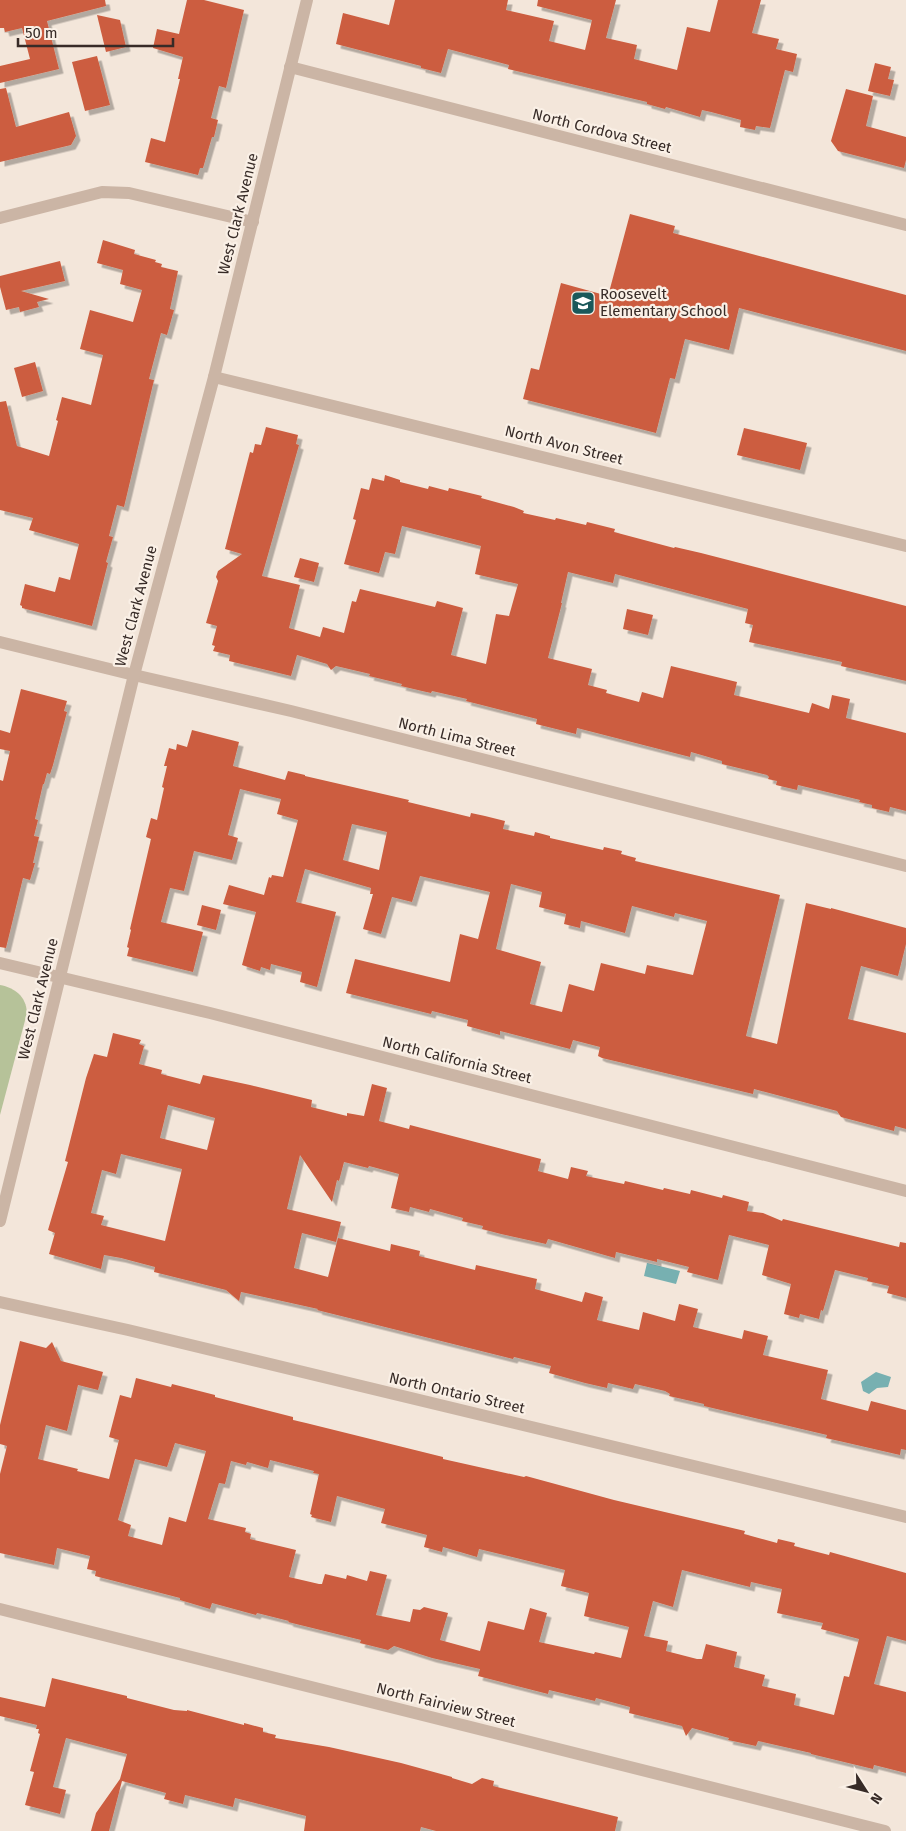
<svg xmlns="http://www.w3.org/2000/svg" width="906" height="1831" font-family="'Fira Sans',sans-serif">
<style>
.green{fill:#b6c299}
.water{fill:#77b0b1}
.building{fill:#cc5d3f;fill-rule:evenodd;filter:url(#shadow)}
.lines{fill:none;stroke-linecap:round;stroke-linejoin:round}
.minor{stroke:#cbb5a5;stroke-width:12}
.tertiary{stroke:#cbb5a5;stroke-width:12}
.labels{text-anchor:middle;dominant-baseline:central;stroke-width:4.5;stroke-linejoin:round;paint-order:stroke}
.street-label{font-size:15px;fill:#372b27;stroke:#faf0e6}
.poi-label{font-size:15px;fill:#372b27;stroke:#faf0e6;text-anchor:start}
</style>
<defs>
<filter id="shadow"><feDropShadow dx="4.5" dy="4.5" stdDeviation="0" flood-color="#0004"/></filter>
</defs>
<rect width="100%" height="100%" fill="#f3e6da"/>
<path class="green" d="M0 985C15 988 26 996 27 1013L0 1115Z"/>
<g class="water">
<path d="M647 1263 680 1271 676 1284 644 1276Z"/>
<path d="M876 1372 891 1377 888 1387 877 1388 869 1394 863 1391 861 1382Z"/>
</g>
<g class="building">
<path d="M0 0H105L106 6 47 21 59 69 0 83V66L30 59 22 28 5 32 4 28H0Z"/>
<path d="M187 0H204L244 10 226 88 219 86 211 118 218 120 214 137H212L203 168H200L198 175 145 162 151 138 165 142 180 79H178L183 57 153 48 157 29 179 34Z"/>
<path d="M395 0H508L506 10 554 21 549 41 585 50 592 20 537 6 538 0H616L606 38 637 45 634 59 677 70 687 27 710 32 718 0H761L752 33 779 39 776 49 797 54 793 72 785 70 770 128 756 126 755 130 740 127 741 120 711 112 702 110 700 117 666 107 665 109 647 104V102L508 69 509 65 448 49 441 73 421 68V66L336 44 343 13 389 25Z"/>
<path d="M97 15 120 20 126 47 106 52Z"/>
<path d="M97 56 110 105 85 111 72 62Z"/>
<path d="M875 63 891 67 888 79 894 80 890 96 868 91Z"/>
<path d="M6 88 16 127 69 112 76 136 71 145 0 162V89Z"/>
<path d="M846 89 873 96 866 126 906 137V160L904 168 838 151 831 141Z"/>
<path d="M630 214 675 226 673 233 906 295V351L739 308 729 350 685 339 675 379 670 378 656 433 523 399 531 368 539 370 561 283 608 296Z"/>
<path d="M103 240 135 250 134 254 156 260 155 262 162 264 161 267 178 271 170 309 174 310 167 335 161 333 149 379 154 380 124 507 117 505 109 536 113 537 106 562 108 563 92 626 22 608V606L20 605 25 584 55 592 59 577 70 580 79 544 29 530 33 518 0 510V402L6 401 17 446 49 456 58 421 56 420 62 397 91 405 103 355 80 349 90 310 133 322 142 290 120 284 123 270 97 263Z"/>
<path d="M60 261 65 281 21 291 49 299 37 302 39 307 20 312 19 307 6 310 0 287V276Z"/>
<path d="M35 362 43 391 22 397 14 368Z"/>
<path d="M266 427 298 435 296 444 299 445 262 576 300 585 289 628 320 637 323 627 344 633 352 601 356 602 360 589 435 607 437 601 463 608 451 655 486 664 496 614 509 616 518 584 475 574 481 546 402 526 395 554 385 552 379 573 344 564 356 520 353 519 361 488 369 490 372 478 384 481 385 475 400 480V482L428 489 429 486 448 491 449 488 482 496 481 498 514 507 524 511 523 513 555 520 556 518 586 525 587 522 615 529 614 532 674 548 675 547 701 553 906 606V681L841 666 842 662 749 642 753 625 745 623 748 609 615 574 613 583 568 572 561 603H562L548 658 592 669 588 685 607 690 606 693 639 702 642 692 663 698 671 666 737 682 734 695 809 713 812 703 829 709 832 695 850 699 846 718 906 733V811L890 807 889 812 872 808V805L859 802 860 800 798 785 797 790 776 785 777 781 768 779 769 777 767 775 722 764V761L691 752 690 757 577 728 576 734 536 724 537 719 466 701 467 699 432 691 431 693 422 691 401 686 402 684 369 676 370 674 336 666 331 670 327 664 297 655 291 676 229 661 230 655 213 651 215 646 212 645 217 626 206 623 218 581 216 577 218 571 242 554 225 549 250 452 253 453 255 444 261 445Z"/>
<path d="M744 428 807 443 800 470 737 455Z"/>
<path d="M300 558 319 563 314 582 294 577Z"/>
<path d="M627 609 653 615 648 635 623 629Z"/>
<path d="M21 689 67 701 64 711 67 712 53 765 50 774 47 773 44 784H43L35 819 38 820 34 836 39 837 33 863H35L30 880 23 878 6 948 0 947V780L3 781 10 751 0 749V730L10 733Z"/>
<path d="M192 730 239 742 233 766 285 780 288 771 305 775V776L409 800 408 802 470 817 471 813 485 816 505 821 503 829 534 836 535 832 550 836V838L603 850 604 847 622 851 621 854 636 858 635 861 780 895 746 1036 777 1044 806 903 831 909V908L906 928V944L898 976 861 966 848 1019 906 1033V1129L895 1126 894 1131 841 1117 837 1111 754 1089 753 1094 602 1058 598 1056 600 1047 573 1040 570 1049 500 1031V1035L467 1026 468 1020 432 1011 431 1014 346 993 355 959 450 982 460 934 478 939 490 892 420 876 412 902 392 897 381 934 363 929 373 894H370L371 888 305 869 296 902 336 912 317 987 300 982 302 972 271 964 270 970 261 967 260 971 242 965 256 912 223 904 229 885 264 895 269 877 271 878 272 875 283 877 298 820 277 814 281 799 240 789 228 835 238 838 232 860 194 851 184 891 170 888 161 922 203 932 193 972 127 956 129 948 127 947 131 930 130 929 151 839 146 837 151 818 157 820 164 788 162 787 167 766H164L169 748 176 750 177 744 187 747ZM352 824 387 832 379 870 343 860ZM511 884 542 892 539 907 566 914 564 924 580 928 581 921 625 933 632 906 674 917 675 913 707 921 693 975 647 965 645 974 601 963 594 991 569 984 562 1012 530 1004 541 962 496 949Z"/>
<path d="M202 905 221 910 216 930 197 925Z"/>
<path d="M113 1033 141 1040 139 1044 144 1046 139 1064 162 1070 161 1074 200 1084 203 1075 250 1085 312 1100 311 1107 347 1116V1113L364 1116 372 1084 387 1088 379 1121 409 1129 410 1125 541 1159 538 1171 568 1179 571 1167 588 1171 586 1176 624 1184 625 1181 663 1190 664 1188 690 1194 691 1190 722 1198 723 1195 749 1202 747 1211 763 1213 782 1221 783 1219 899 1247 900 1242 906 1243V1298L887 1293 889 1286 867 1281 868 1278 835 1270 823 1311 821 1310 819 1319 800 1314 799 1318 784 1314 791 1284 762 1275 769 1245 729 1235 718 1280 687 1272 689 1267 657 1259V1262L616 1252 615 1258 548 1239 546 1244 501 1234 482 1229 483 1226 462 1221 463 1218 430 1209 429 1212 410 1207 409 1212 391 1208 399 1174 369 1166 368 1168 344 1162 339 1181 337 1180 332 1202 300 1155 287 1209 341 1222 336 1242 302 1233 294 1268 328 1277 338 1238 390 1251 391 1244 420 1251 419 1256 475 1270 476 1265 537 1279 535 1289 582 1302 585 1292 603 1297 597 1320 639 1330 643 1312 675 1321 679 1304 698 1309 693 1327 742 1339 744 1330 768 1336 763 1355 828 1370 821 1399 868 1411 871 1401 906 1410V1450L901 1449 900 1455 826 1438 827 1435 704 1406V1404L669 1396 670 1394 665 1391 635 1384 633 1389 608 1383 607 1388 585 1383 549 1373 551 1366 514 1357 513 1359 317 1310 318 1309 241 1292 239 1301 226 1290 154 1272 155 1267 121 1258 104 1255 101 1269 49 1254 55 1233 48 1230 68 1162 65 1161 86 1078 94 1054 107 1057ZM168 1105 215 1118 207 1150 160 1138ZM121 1154 182 1169 165 1241 101 1225 104 1216 91 1213 102 1170 116 1174Z"/>
<path d="M20 1341 46 1348 52 1342 61 1361 103 1372 98 1390 78 1385 67 1431 46 1425 38 1459 78 1469 77 1471 109 1479 119 1440 109 1437 120 1395 131 1398 136 1378 171 1387 172 1384 215 1395V1397L293 1417V1420L306 1423 443 1457V1459L524 1477 526 1476 614 1500 745 1531 744 1534 777 1543 778 1539 795 1543 794 1546 829 1555 830 1552 906 1573V1641L887 1636 874 1684 906 1692V1773L874 1765 873 1769 811 1754V1753L758 1741 756 1746 728 1740 729 1738 692 1728 686 1736 682 1726 629 1713 630 1707 596 1698 595 1701 549 1690 548 1694 478 1676 480 1669 432 1658 394 1646 388 1650 360 1643 361 1640 288 1622 289 1621 257 1613 256 1615 212 1603 210 1609 180 1600V1598L95 1576 96 1571 87 1569 90 1556 57 1548 54 1565 0 1553V1474L7 1446 0 1444V1425ZM175 1443 206 1451 186 1522 169 1517 162 1545 128 1536 131 1525 118 1520 135 1459 167 1467ZM270 1460 314 1471 313 1473 319 1474 310 1514 312 1515 311 1517 331 1522 337 1496 385 1509 381 1523 427 1535 424 1547 442 1552 443 1547 477 1557 479 1549 565 1570 561 1586 589 1593 584 1616 629 1627 621 1658 595 1652 594 1654 539 1642 547 1613 530 1608 524 1630 488 1621 480 1651 440 1640 448 1613 424 1607 420 1610 413 1609 410 1622 376 1615 387 1575 370 1571 367 1581 347 1575 346 1579 325 1574 322 1584H319L289 1577 296 1550 250 1539 251 1534 245 1532 246 1528 208 1519 219 1483 225 1484 231 1461 246 1465 247 1462 268 1468ZM682 1570 750 1587 751 1582 782 1589 777 1613 823 1623 821 1629 859 1639 849 1677 844 1676 834 1715 794 1705 796 1694 762 1686 765 1675 734 1667 737 1652 706 1644 702 1659H697L666 1651 668 1641 644 1636 653 1601 673 1607Z"/>
<path d="M52 1678 127 1696V1698L174 1710 187 1711V1710L244 1725V1723L263 1728V1732L276 1735 275 1738 329 1747 401 1763 452 1777V1778L472 1784 482 1778 494 1781 493 1786 618 1817 615 1831H436L421 1827 420 1831H304L306 1816 235 1798 233 1807 185 1795 183 1804 164 1799 166 1793 122 1781 109 1831H91L96 1813 120 1779 127 1754 66 1738 53 1787 66 1790 60 1814 25 1805 34 1772 30 1771 40 1734 38 1733 39 1729H36L37 1725 0 1716V1697L45 1707Z"/>
</g>
<g class="lines">
<g class="minor">
<path d="M290 67 906 225"/>
<path d="M0 218 102 192 129 193 253 222"/>
<path d="M214 377 906 546"/>
<path d="M0 642 134 675 291 711 906 866"/>
<path d="M0 1221 134 675 214 377 307 0"/>
<path d="M0 1302 128 1330 906 1517"/>
<path d="M0 1609 885 1831"/>
</g>
<path class="tertiary" d="M0 963 210 1013 906 1191"/>
</g>
<defs>
<g id="school-square" transform="scale(1.25)"><rect x="-9" y="-9" width="18" height="18" rx="4" fill="#1a585a" stroke="#faf0e6"/><path d="M0-5L7-2L0 1L-7-2ZM-4 1L0 2.5L4 1V4Q0 6-4 4Z" fill="#fff"/></g>
</defs>
<g fill-rule="evenodd">
<use href="#school-square" x="583" y="303"/>
</g>
<g class="labels">
<g class="street-label">
<text transform="translate(602 131) rotate(14)">North Cordova Street</text>
<text transform="translate(238 214) rotate(-76)">West Clark Avenue</text>
<text transform="translate(564 445) rotate(14)">North Avon Street</text>
<text transform="translate(136 606) rotate(-75)">West Clark Avenue</text>
<text transform="translate(457 737) rotate(14)">North Lima Street</text>
<text transform="translate(38 999) rotate(-76)">West Clark Avenue</text>
<text transform="translate(457 1060) rotate(14)">North California Street</text>
<text transform="translate(457 1393) rotate(13)">North Ontario Street</text>
<text transform="translate(446 1705) rotate(14)">North Fairview Street</text>
</g>
<g class="poi-label">
<text x="600" y="294">Roosevelt<tspan x="600" dy="17">Elementary School</tspan></text>
</g>
</g>
<g transform="translate(866 1791) rotate(126)" stroke="#faf0e6" stroke-width="4" paint-order="stroke">
<path d="M0-4L9 19L0 12L-9 19Z" fill="#372b27"/>
<text y="-8" font-size="14" font-weight="bold" text-anchor="middle" fill="#372b27">N</text>
</g>
<path d="M18 38v8h155v-8" fill="none" stroke="#372b27" stroke-width="2.5"/>
<text x="25" y="38" font-size="15" fill="#372b27" stroke="#faf0e6" stroke-width="4" paint-order="stroke">50 m</text>
</svg>
